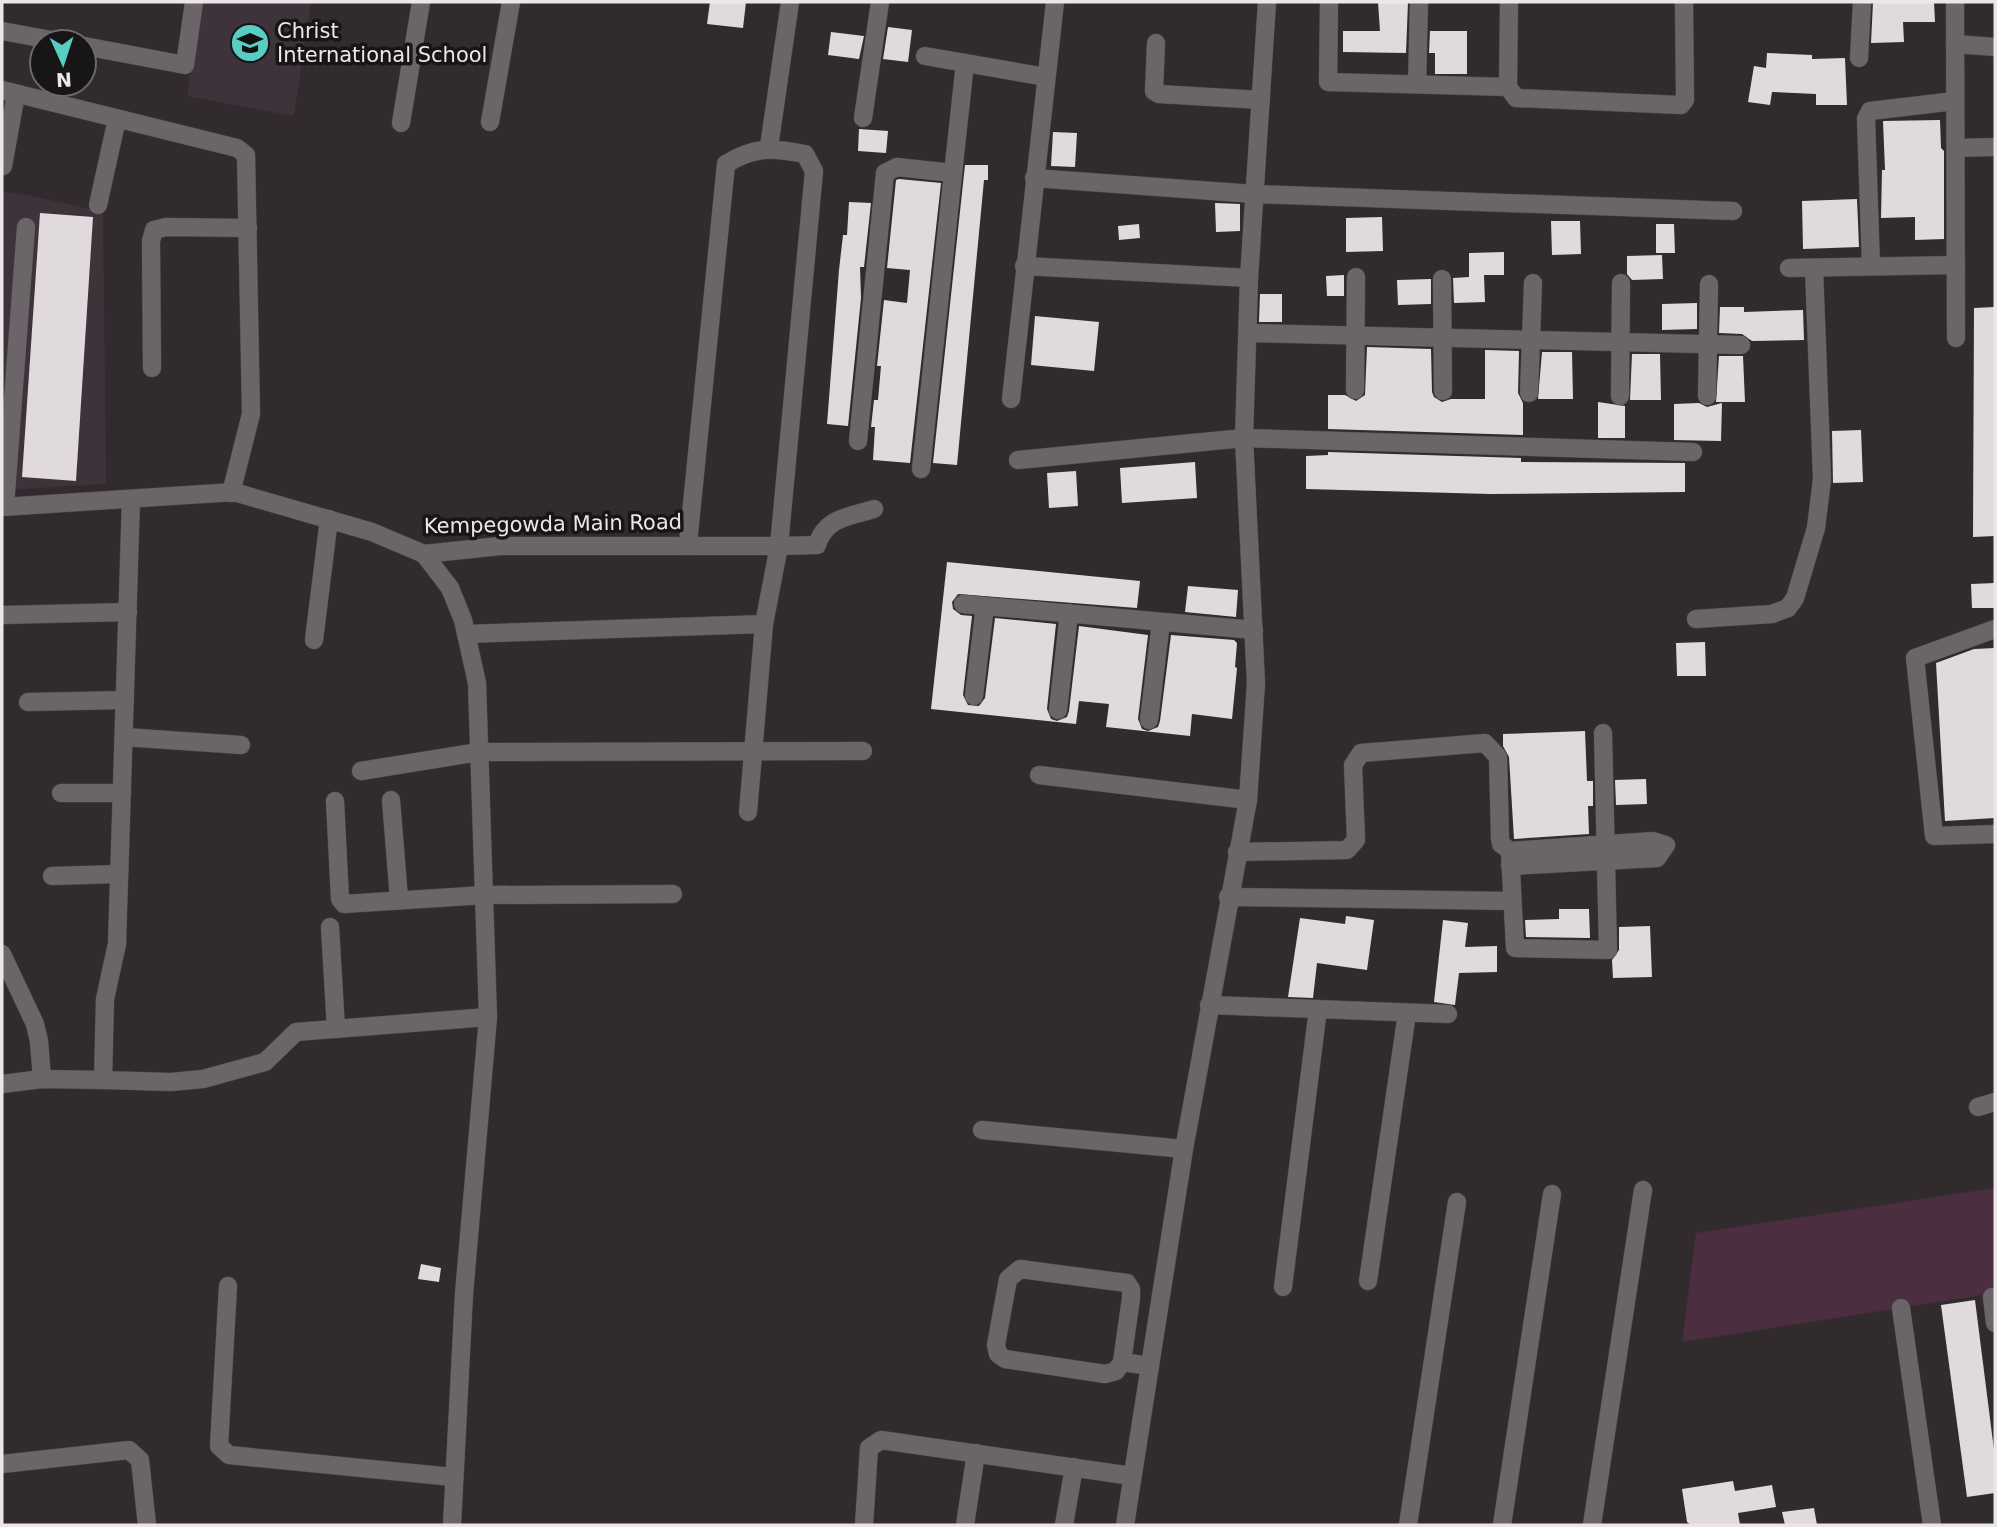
<svg xmlns="http://www.w3.org/2000/svg" width="1997" height="1527" font-family="'DejaVu Sans',sans-serif">
<style>
.built{fill:#3e333a}
.green{fill:#4b2e40}
.building{fill:#e1dadd}
.lines{fill:none;stroke-linecap:round;stroke-linejoin:round}
.minor-casing{stroke:#4b4749;stroke-width:19}
.minor{stroke:#6b6569;stroke-width:18}
.labels{text-anchor:middle;dominant-baseline:central;stroke-width:7;stroke-linejoin:round;paint-order:stroke}
.poi-label{font-size:21px;fill:#ebe7e9;stroke:#171516;text-anchor:start}
.street-label{font-size:21px;fill:#ebe7e9;stroke:#171516}
</style>
<rect width="100%" height="100%" fill="#312b2e"/>
<g class="built">
<path d="M201 2H311L294 116 187 96Z"/>
<path d="M2 192 28 195 103 212 106 484 2 490Z"/>
</g>
<path class="green" d="M1995 1188V1293L1682 1342 1696 1233Z"/>
<g class="building">
<path d="M710 2H746L743 28 707 24Z"/>
<path d="M1378 2H1408L1406 53 1343 52V31H1380Z"/>
<path d="M1873 2H1934L1935 22H1903L1904 42 1871 43Z"/>
<path d="M888 27 912 30 908 62 883 59Z"/>
<path d="M1430 31H1467V74H1435V53H1429Z"/>
<path d="M831 32 864 36 859 59 828 55Z"/>
<path d="M1767 53 1812 55V59L1845 58 1847 105H1816V94L1772 92 1770 105 1748 102 1754 66 1766 68Z"/>
<path d="M1940 120 1941 148 1944 151V239L1915 240V217L1881 218 1882 170H1885L1883 121Z"/>
<path d="M859 129 888 131 886 153 858 151Z"/>
<path d="M1053 132 1077 133 1075 167 1051 166Z"/>
<path d="M965 165H988V180H984L957 465 933 463Z"/>
<path d="M899 179 941 183 910 463 873 460 875 427H871L874 400H878L881 366H877L884 300 907 303 910 270 887 268 896 180Z"/>
<path d="M1857 199 1859 247 1803 249 1802 201Z"/>
<path d="M849 202 871 203 864 267H860L861 298 848 426 827 424 839 270 843 235H847Z"/>
<path d="M1215 203 1240 204V231L1216 232Z"/>
<path d="M40 213 93 217 76 481 22 477Z"/>
<path d="M1382 217 1383 251 1346 252V218Z"/>
<path d="M1551 221H1580L1581 254 1552 255Z"/>
<path d="M1139 224 1140 238 1119 240 1118 226Z"/>
<path d="M1656 224H1674L1675 253H1656Z"/>
<path d="M1504 252V275H1484L1485 302 1454 303 1453 278 1469 277V253Z"/>
<path d="M1662 255 1663 279 1632 280 1627 274V256Z"/>
<path d="M1344 275V296H1327L1326 276Z"/>
<path d="M1431 279V304L1398 305 1397 280Z"/>
<path d="M1260 294H1282V322H1259Z"/>
<path d="M1697 303V329L1662 330V304Z"/>
<path d="M1720 307H1744V312L1803 310 1804 340 1752 341 1742 334 1719 333Z"/>
<path d="M1995 307V536L1973 537 1974 308Z"/>
<path d="M1035 316 1099 322 1094 371 1031 365Z"/>
<path d="M1367 347 1431 349 1432 392 1434 397 1442 402 1451 399H1485V350L1519 351 1518 393 1523 403V435L1328 429V395H1345L1356 401 1365 395Z"/>
<path d="M1542 352H1572L1573 399H1538Z"/>
<path d="M1632 354H1660L1661 400H1630Z"/>
<path d="M1719 356H1743L1745 402H1716Z"/>
<path d="M1598 402 1625 406V438H1598Z"/>
<path d="M1699 403 1707 407 1722 403 1721 441 1674 440V404Z"/>
<path d="M1861 430 1863 482 1833 483 1832 431Z"/>
<path d="M1328 452 1521 458V462L1685 463V492L1490 494 1306 489V456L1328 455Z"/>
<path d="M1195 462 1197 498 1122 503 1120 468Z"/>
<path d="M1076 471 1078 506 1049 508 1047 473Z"/>
<path d="M947 562 1140 581 1137 608 958 594 952 602 953 609 961 615 972 616 963 695 968 705 979 706 985 698 995 618 1056 624 1047 709 1051 719 1057 721 1067 717 1069 711 1079 626 1148 635 1138 719 1142 729 1148 731 1158 727 1160 721 1171 635 1234 640 1237 643 1235 667 1237 668 1232 719 1192 714 1190 736 1106 727 1109 704 1079 701 1076 724 931 709Z"/>
<path d="M1995 583V608H1972L1971 584Z"/>
<path d="M1188 586 1238 590 1236 617 1185 612Z"/>
<path d="M1705 642 1706 676H1677L1676 643Z"/>
<path d="M1995 648V818L1945 821 1936 663 1974 649Z"/>
<path d="M1585 731 1587 781H1593V806H1588L1589 834 1514 839 1509 757 1503 746V734Z"/>
<path d="M1646 779 1647 804 1616 805 1615 780Z"/>
<path d="M1559 909H1589L1590 938 1526 937 1525 920 1559 919Z"/>
<path d="M1346 916 1374 920 1367 970 1317 963 1313 998 1288 997 1300 918 1345 924Z"/>
<path d="M1443 920 1468 923 1465 947 1497 946V972L1459 973 1455 1005 1434 1002Z"/>
<path d="M1650 926 1652 977 1613 978 1612 960 1619 950V927Z"/>
<path d="M421 1264 441 1268 439 1282 418 1279Z"/>
<path d="M1975 1300 1995 1458V1493L1967 1497 1941 1305Z"/>
<path d="M1733 1481 1735 1491 1772 1485 1776 1507 1738 1513 1740 1525H1691L1687 1522 1682 1489Z"/>
<path d="M1814 1508 1817 1525H1785L1782 1512Z"/>
</g>
<g class="lines">
<g class="minor-casing">
<g id="minor">
<path d="M1329 2 1328 82 1508 87 1509 2"/>
<path d="M1955 2 1956 338"/>
<path d="M2 31 62 42"/>
<path d="M1156 43 1154 91 1159 94 1261 100"/>
<path d="M1955 44 1995 47"/>
<path d="M84 46 185 65 194 2"/>
<path d="M925 56 1046 77"/>
<path d="M1859 58 1862 2"/>
<path d="M1417 84 1419 2"/>
<path d="M1508 87 1516 98 1681 105 1685 100 1684 2"/>
<path d="M2 90 237 148 246 155 251 414 231 493"/>
<path d="M863 118 880 2"/>
<path d="M490 122 511 2"/>
<path d="M401 123 421 2"/>
<path d="M769 147 790 2"/>
<path d="M1956 148 1995 147"/>
<path d="M3 166 16 94"/>
<path d="M1034 178 1254 194 1733 211"/>
<path d="M98 205 117 119"/>
<path d="M1024 266 1249 278"/>
<path d="M1871 266 1866 119 1870 111 1955 101"/>
<path d="M1789 268 1956 265"/>
<path d="M1442 279 1443 391"/>
<path d="M1248 333 1741 345"/>
<path d="M152 368 151 241 154 230 166 227 248 228"/>
<path d="M1355 390 1356 277"/>
<path d="M1529 393 1533 283"/>
<path d="M1620 396 1621 283"/>
<path d="M1707 396 1709 284"/>
<path d="M1011 399 1055 2"/>
<path d="M858 441 885 173 897 167 953 173"/>
<path d="M1018 460 1244 438 1693 452"/>
<path d="M921 469 965 63"/>
<path d="M131 499 117 944 105 999 103 1080 171 1082 203 1079 265 1062 296 1032 488 1017"/>
<path d="M5 506 26 227"/>
<path d="M2 507 234 492 372 532 424 554 500 546H779L764 624 748 812"/>
<path d="M688 544 726 164C755 146 773 148 805 154L814 171 779 546 817 545C825 518 848 517 874 509"/>
<path d="M424 554 450 588 463 620 477 683 488 1017 464 1294 452 1525"/>
<path d="M963 604 1254 630"/>
<path d="M2 615 128 612"/>
<path d="M1696 619 1772 614 1788 608 1795 598 1816 528 1822 479 1814 268"/>
<path d="M1995 629 1915 658 1934 836 1995 834"/>
<path d="M466 634 764 624"/>
<path d="M314 640 329 519"/>
<path d="M974 696 985 606"/>
<path d="M28 702 125 700"/>
<path d="M1058 710 1069 613"/>
<path d="M1149 720 1161 622"/>
<path d="M124 737 241 745"/>
<path d="M361 771 479 752 863 751"/>
<path d="M1039 775 1248 800"/>
<path d="M61 793H122"/>
<path d="M391 800 399 899"/>
<path d="M335 801 340 899 344 904 485 895 673 894"/>
<path d="M1510 851 1515 948 1608 950 1603 733"/>
<path d="M1510 851 1653 841 1666 845 1657 858 1510 866"/>
<path d="M1237 852 1347 850 1356 840 1353 765 1361 753 1485 743 1498 757 1500 838 1501 844 1510 851"/>
<path d="M52 876 119 874"/>
<path d="M1228 897 1512 901"/>
<path d="M330 927 336 1029"/>
<path d="M2 954 35 1024 39 1041 42 1079"/>
<path d="M1209 1005 1448 1014"/>
<path d="M2 1084 42 1079 103 1080"/>
<path d="M1978 1107 1995 1102"/>
<path d="M982 1130 1184 1149"/>
<path d="M1368 1281 1407 1013"/>
<path d="M228 1286 219 1446 229 1455 453 1477"/>
<path d="M1283 1287 1318 1009"/>
<path d="M1992 1297 1995 1323"/>
<path d="M1901 1308 1932 1525"/>
<path d="M1122 1362 1131 1298V1289L1127 1283 1020 1269 1008 1279 996 1345 998 1354 1005 1359 1105 1374 1116 1371 1122 1362 1150 1366"/>
<path d="M2 1464 129 1450 140 1460 147 1525"/>
<path d="M864 1525 869 1448 881 1440 1132 1476"/>
<path d="M965 1525 976 1453"/>
<path d="M1064 1525 1074 1467"/>
<path d="M1125 1525 1184 1149 1248 800 1256 683 1244 438 1249 278 1267 2"/>
<path d="M1408 1525 1457 1202"/>
<path d="M1502 1525 1552 1194"/>
<path d="M1592 1525 1643 1190"/>
</g>
</g>
<use href="#minor" class="minor"/>
</g>
<defs>
<g id="school-disc" transform="scale(2.0125)"><circle r="9.5" fill="#57cec1" stroke="#171516"/><path d="M0-5L7-2L0 1L-7-2ZM-4 1L0 2.5L4 1V4Q0 6-4 4Z" fill="#111"/></g>
</defs>
<g fill-rule="evenodd">
<use href="#school-disc" x="250" y="43"/>
</g>
<g class="labels">
<g class="poi-label">
<text x="277" y="31">Christ<tspan x="277" dy="24">International School</tspan></text>
</g>
<g class="street-label">
<text transform="translate(553 524) rotate(-1)">Kempegowda Main Road</text>
</g>
</g>
<rect width="1997" height="1527" fill="none" stroke="#ebe7e9" stroke-width="7"/>
<g transform="translate(63 63) rotate(177)"><circle r="33" fill="#171516" stroke="#6c696a" stroke-width="2"/>
<path d="M0-5L12 26L0 18L-12 26Z" fill="#57cec1"/>
<text y="-10" font-size="19" font-weight="bold" text-anchor="middle" fill="#ebe7e9">N</text>
</g>
</svg>
